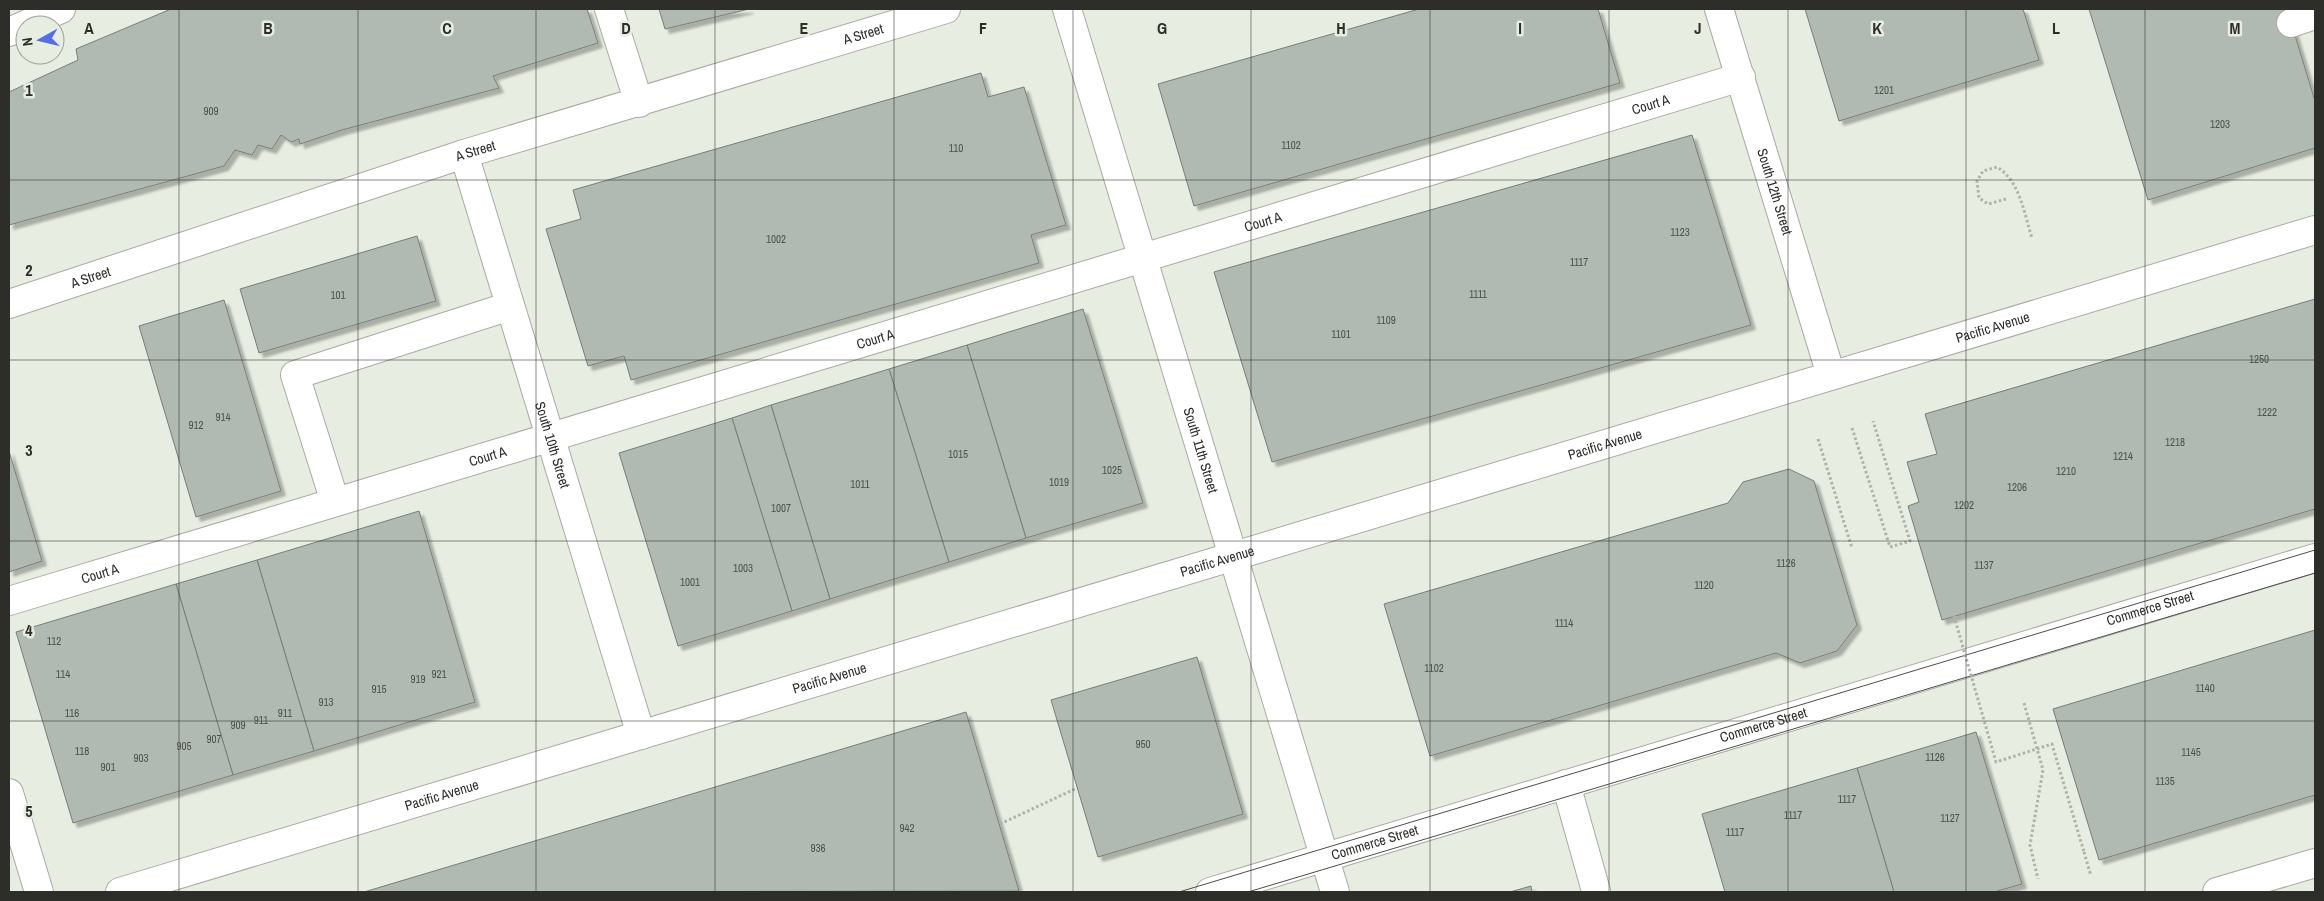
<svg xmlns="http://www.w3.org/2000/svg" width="2324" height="901" font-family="'Archivo Narrow',sans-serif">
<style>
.building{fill:#b0bab2;stroke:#757f77;filter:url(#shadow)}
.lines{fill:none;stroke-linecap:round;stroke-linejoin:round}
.minor-casing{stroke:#a7aba0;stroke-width:30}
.major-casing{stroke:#a7aba0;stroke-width:30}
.highway-casing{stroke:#a7aba0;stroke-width:30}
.path{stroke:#aeb2a9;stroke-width:3;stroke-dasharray:2.5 2.5;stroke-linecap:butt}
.minor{stroke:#fff;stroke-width:28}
.major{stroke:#fff;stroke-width:28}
.highway{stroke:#fff;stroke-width:28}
.tram{stroke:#4c4e48;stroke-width:1}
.path-bridge{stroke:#aeb2a9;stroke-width:3;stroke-dasharray:2.5 2.5;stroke-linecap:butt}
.grid{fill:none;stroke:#2d2e2a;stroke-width:1;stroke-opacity:0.55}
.labels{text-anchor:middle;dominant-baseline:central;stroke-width:5;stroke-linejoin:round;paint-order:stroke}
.number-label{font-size:11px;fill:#4e514c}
.street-label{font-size:14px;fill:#2d2e2a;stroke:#e8ede1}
.grid-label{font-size:16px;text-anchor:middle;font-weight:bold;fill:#2d2e2a;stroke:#e8ede1;stroke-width:5;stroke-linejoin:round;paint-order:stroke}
</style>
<defs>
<filter id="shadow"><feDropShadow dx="4.5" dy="4.5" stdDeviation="1" flood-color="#0004"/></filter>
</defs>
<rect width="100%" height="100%" fill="#e8ede1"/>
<g class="building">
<path d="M171 9H587L598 43 493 76 499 88 342 130 300 144 299 139 291 142 281 135 272 149 258 145 252 155 235 150 224 166 9 225V92L78 60 76 49Z"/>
<path d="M659 9H749L665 29Z"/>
<path d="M1419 9H1598L1620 83 1194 206 1158 84Z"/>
<path d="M1805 9H2023L2039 60 1839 121Z"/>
<path d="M2089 9H2287L2315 101V148L2148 200Z"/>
<path d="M981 73 988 97 1024 87 1066 225 1031 235 1039 263 631 380 624 356 588 366 546 229 581 219 573 190Z"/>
<path d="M1692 135 1751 325 1272 462 1214 272Z"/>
<path d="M417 236 436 301 259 353 240 289Z"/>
<path d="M2315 299V509L1942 620 1908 506 1919 502 1907 462 1937 454 1925 414Z"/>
<path d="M224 300 281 491 196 517 139 326Z"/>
<path d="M1083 309 1143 503 1026 538 967 345Z"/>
<path d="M967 345 1026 538 949 562 889 369Z"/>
<path d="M889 369 949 562 830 599 771 405Z"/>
<path d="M771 405 830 599 792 611 732 418Z"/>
<path d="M732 418 792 611 678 646 619 453Z"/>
<path d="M9 451 42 561 9 572Z"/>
<path d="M1789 469 1814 481 1857 625 1837 651 1800 663 1776 653 1430 756 1384 604 1728 503 1743 482Z"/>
<path d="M419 511 475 702 314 751 257 560Z"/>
<path d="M257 560 314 751 233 775 176 584Z"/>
<path d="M176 584 233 775 73 823 16 632Z"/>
<path d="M2315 630V795L2099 860 2053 709Z"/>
<path d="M1197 657 1243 814 1098 857 1051 700Z"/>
<path d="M966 712 1019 891 364 892Z"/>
<path d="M1976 732 2022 884 1994 892H1894L1857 768Z"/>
<path d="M1857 768 1894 892H1725L1702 814Z"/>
<path d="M1531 886 1532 892H1510Z"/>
</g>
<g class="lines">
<g class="minor-casing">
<g id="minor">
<path d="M609 9 639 103"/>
<path id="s1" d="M1719 9 1831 375"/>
<path d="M2291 23 2315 15"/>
<path id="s2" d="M464 154 641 735"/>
<path d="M335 502 295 375 510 306"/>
<path id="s3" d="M9 601 1741 77"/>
<path d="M1566 784 1596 891"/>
<path id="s4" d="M1210 892 2315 558"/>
<path d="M2217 892 2315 863"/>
</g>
</g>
<g class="major-casing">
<g id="major">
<path id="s5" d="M1067 9 1335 892"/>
<path id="s6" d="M9 304 464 154 946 9"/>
<path d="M9 793 39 892"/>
<path id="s7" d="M120 892 2315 230"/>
</g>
</g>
<g class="highway-casing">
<path id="highway" d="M9 32 61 9"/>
</g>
<g class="path">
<path d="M2006 199 1988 204 1979 198 1977 181 1983 171 1997 167C2020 181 2024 213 2032 238"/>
<path d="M1852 428 1890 547 1910 541 1873 421"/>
<path d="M1818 439 1852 548"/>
<path d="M2024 703 2043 770 2030 845 2038 879"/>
<path d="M1000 824 1077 788"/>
<path d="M2084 852 2091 876"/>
</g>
<use href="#minor" class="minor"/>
<use href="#major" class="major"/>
<use href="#highway" class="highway"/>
<g class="tram">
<path d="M1179 892 2315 550"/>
<path d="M1248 892 2315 573"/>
</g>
<path class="path-bridge" d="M1954 616 1996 762 2052 744 2084 852"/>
</g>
<path class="grid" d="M179 9V892M358 9V892M536 9V892M715 9V892M894 9V892M1073 9V892M1251 9V892M1430 9V892M1609 9V892M1788 9V892M1966 9V892M2145 9V892M9 180H2315M9 360H2315M9 541H2315M9 721H2315"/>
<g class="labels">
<g class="number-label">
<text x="1884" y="90">1201</text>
<text x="211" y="111">909</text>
<text x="2220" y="124">1203</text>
<text x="1291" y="145">1102</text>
<text x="956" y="148">110</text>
<text x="1680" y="232">1123</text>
<text x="776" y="239">1002</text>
<text x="1579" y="262">1117</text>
<text x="1478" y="294">1111</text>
<text x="338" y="295">101</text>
<text x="1386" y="320">1109</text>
<text x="1341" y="334">1101</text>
<text x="2259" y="359">1250</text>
<text x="2267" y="412">1222</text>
<text x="223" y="417">914</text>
<text x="196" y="425">912</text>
<text x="2175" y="442">1218</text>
<text x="958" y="454">1015</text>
<text x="2123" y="456">1214</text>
<text x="1112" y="470">1025</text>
<text x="2066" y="471">1210</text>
<text x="1059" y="482">1019</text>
<text x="860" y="484">1011</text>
<text x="2017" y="487">1206</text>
<text x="1964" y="505">1202</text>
<text x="781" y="508">1007</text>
<text x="1786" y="563">1126</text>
<text x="1984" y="565">1137</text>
<text x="743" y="568">1003</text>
<text x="690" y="582">1001</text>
<text x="1704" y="585">1120</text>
<text x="1564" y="623">1114</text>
<text x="54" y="641">112</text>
<text x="1434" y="668">1102</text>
<text x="63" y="674">114</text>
<text x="439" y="674">921</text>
<text x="418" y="679">919</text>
<text x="2205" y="688">1140</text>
<text x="379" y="689">915</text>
<text x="326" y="702">913</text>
<text x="72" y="713">116</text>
<text x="285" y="713">911</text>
<text x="261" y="720">911</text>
<text x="238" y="725">909</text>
<text x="214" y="739">907</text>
<text x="1143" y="744">950</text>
<text x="184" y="746">905</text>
<text x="82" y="751">118</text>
<text x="2191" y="752">1145</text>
<text x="1935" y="757">1126</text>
<text x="141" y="758">903</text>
<text x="108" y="767">901</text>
<text x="2165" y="781">1135</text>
<text x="1847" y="799">1117</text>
<text x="1793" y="815">1117</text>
<text x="1950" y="818">1127</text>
<text x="907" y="828">942</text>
<text x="1735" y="832">1117</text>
<text x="818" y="848">936</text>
</g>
<g class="street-label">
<text stroke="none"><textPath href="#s6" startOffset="896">A Street</textPath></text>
<text stroke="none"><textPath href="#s3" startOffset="1715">Court A</textPath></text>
<text stroke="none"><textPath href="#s6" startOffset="491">A Street</textPath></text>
<text stroke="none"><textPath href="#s1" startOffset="191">South 12th Street</textPath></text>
<text stroke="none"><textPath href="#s3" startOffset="1310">Court A</textPath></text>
<text stroke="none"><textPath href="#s6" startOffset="86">A Street</textPath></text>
<text stroke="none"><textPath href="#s7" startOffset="1956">Pacific Avenue</textPath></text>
<text stroke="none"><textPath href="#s3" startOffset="905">Court A</textPath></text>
<text stroke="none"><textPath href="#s7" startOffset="1551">Pacific Avenue</textPath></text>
<text stroke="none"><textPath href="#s2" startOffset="304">South 10th Street</textPath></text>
<text stroke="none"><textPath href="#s5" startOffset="461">South 11th Street</textPath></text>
<text stroke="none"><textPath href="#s3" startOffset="500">Court A</textPath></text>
<text stroke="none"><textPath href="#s7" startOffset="1146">Pacific Avenue</textPath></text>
<text stroke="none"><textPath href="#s3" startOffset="95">Court A</textPath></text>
<text stroke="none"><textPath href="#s4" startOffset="982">Commerce Street</textPath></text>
<text stroke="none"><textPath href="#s7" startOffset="741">Pacific Avenue</textPath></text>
<text stroke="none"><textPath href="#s4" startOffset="578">Commerce Street</textPath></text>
<text stroke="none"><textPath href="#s7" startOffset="336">Pacific Avenue</textPath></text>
<text stroke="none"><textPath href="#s4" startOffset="172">Commerce Street</textPath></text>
</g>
</g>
<g class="grid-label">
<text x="89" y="34">A</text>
<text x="268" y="34">B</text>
<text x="447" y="34">C</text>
<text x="626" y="34">D</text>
<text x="804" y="34">E</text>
<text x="983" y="34">F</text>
<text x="1162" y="34">G</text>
<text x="1341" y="34">H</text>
<text x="1520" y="34">I</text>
<text x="1698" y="34">J</text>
<text x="1877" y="34">K</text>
<text x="2056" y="34">L</text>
<text x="2235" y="34">M</text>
<text x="29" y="96">1</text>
<text x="29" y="276">2</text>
<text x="29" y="456">3</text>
<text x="29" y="636">4</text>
<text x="29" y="817">5</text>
</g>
<rect width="2324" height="901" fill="none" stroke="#2d2e2a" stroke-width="20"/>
<g transform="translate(40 40) rotate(262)"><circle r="24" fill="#e8ede1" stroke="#9da198"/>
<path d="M0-4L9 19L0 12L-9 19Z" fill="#546ee3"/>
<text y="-8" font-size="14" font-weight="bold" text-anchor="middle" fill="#2d2e2a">N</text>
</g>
</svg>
